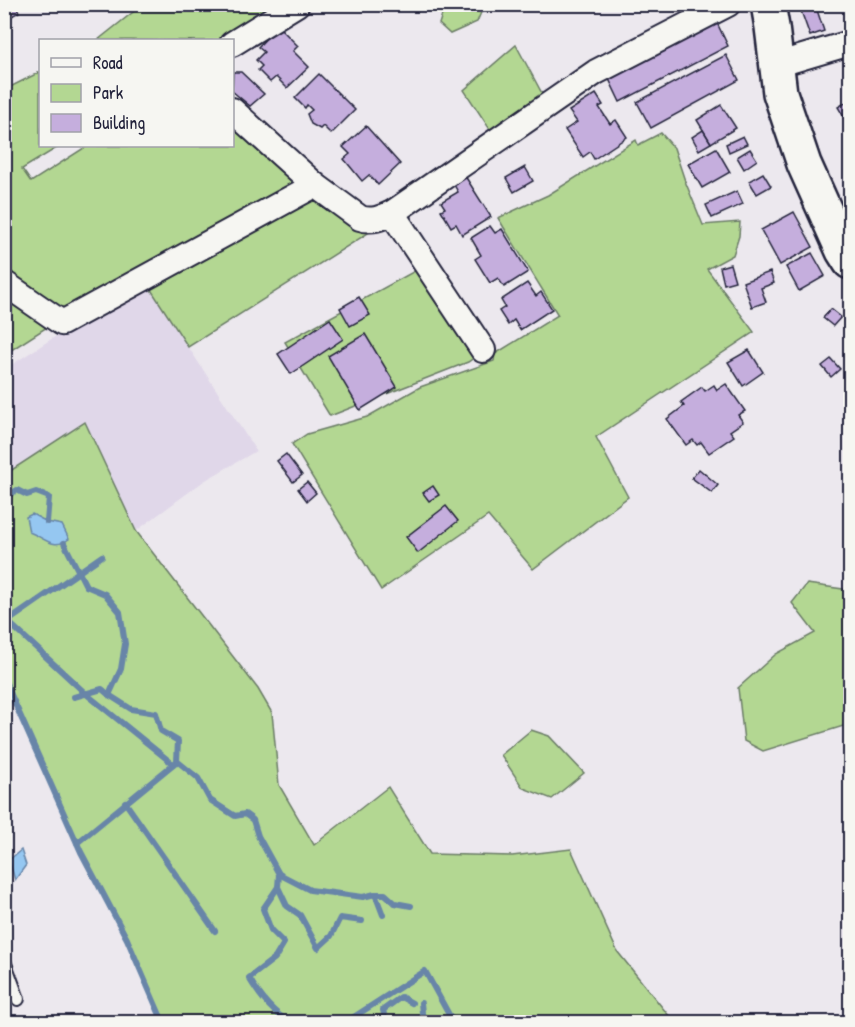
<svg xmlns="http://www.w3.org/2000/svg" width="855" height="1027" font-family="'Patrick Hand',sans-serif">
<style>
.built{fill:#e0d7e9}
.green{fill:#b3d792;stroke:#6a7c66;stroke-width:1.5}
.water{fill:#95c7f1;stroke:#6785a8;stroke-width:1.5}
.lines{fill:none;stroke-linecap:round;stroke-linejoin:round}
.stream{stroke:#6785a8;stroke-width:6}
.building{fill:#c5aedd;stroke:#22223b;stroke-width:1.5}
.lane-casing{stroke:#22223b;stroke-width:16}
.street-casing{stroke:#22223b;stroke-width:28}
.secondary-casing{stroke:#22223b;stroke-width:38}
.lane{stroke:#f6f6f2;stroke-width:12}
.street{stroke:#f6f6f2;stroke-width:24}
.secondary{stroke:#f6f6f2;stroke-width:33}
</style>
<rect width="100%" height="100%" fill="#ece8ee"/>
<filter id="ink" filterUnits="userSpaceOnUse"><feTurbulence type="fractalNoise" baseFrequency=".0167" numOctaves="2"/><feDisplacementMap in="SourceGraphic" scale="12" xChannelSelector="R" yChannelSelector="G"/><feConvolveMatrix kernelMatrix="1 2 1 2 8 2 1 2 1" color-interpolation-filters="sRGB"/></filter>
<g filter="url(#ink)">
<path class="built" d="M148 285 256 451 204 481 136 531 85 422 5 475V369L67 329Z"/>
<g class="green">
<path d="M142 5H292L233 41 98 40Z"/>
<path d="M445 5H477L482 10 477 22 450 34 439 24Z"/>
<path d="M516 45 545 99 491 131 464 90Z"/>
<path d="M40 72V146H60L22 169 31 182 87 146H232L233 123 307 183 66 312 5 274 4 90Z"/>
<path d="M661 133 674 148 685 181 703 225 740 222 739 236 733 255 707 269 754 332 596 437 628 497 533 569 488 516 381 590 292 444 307 434 367 417 420 387 494 361 495 354 558 315 498 218 548 195 636 140 638 145Z"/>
<path d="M319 189 373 230 188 347 148 285Z"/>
<path d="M422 267 475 357 468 362 330 416 285 342Z"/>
<path d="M4 291 55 322 5 354H4Z"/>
<path d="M85 422 136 531 258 689 272 713 279 785 314 845 388 787 430 854 512 856 571 849 617 951 674 1022H163L127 939 81 852 5 679 4 475Z"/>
<path d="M807 584 850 590V724L763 751 744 741 738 688 776 654 815 633 792 603Z"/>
<path d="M531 730 549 736 584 773 552 799 523 788 501 755Z"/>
</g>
<g class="water">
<path d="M32 514 47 522 62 525 69 539C53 551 44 537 29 532L26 517Z"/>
<path d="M21 850 26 865 15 880 9 860Z"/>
</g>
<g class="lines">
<g class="stream">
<path d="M4 498 17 490 27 495 36 492 49 497 47 522"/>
<path d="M64 543 86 586 105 594 120 612 125 644 121 669 109 695 131 709 156 713 161 731 178 741 177 761 198 778 210 800 235 816 245 814 253 820 258 836 279 874 278 887 263 909 271 930 284 943 275 958 249 978C259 995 272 1013 290 1022"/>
<path d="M4 618 85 693 173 764"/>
<path d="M4 624 102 556"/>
<path d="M4 679 81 852 127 939 163 1022"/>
<path d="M74 697 102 689 109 695"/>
<path d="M125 802 215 931"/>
<path d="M77 843 176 762"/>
<path d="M279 874 310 890 363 897 375 894 383 915"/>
<path d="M278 887 287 906 300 915 318 948 331 936 340 918 362 921"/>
<path d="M375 894H385L395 903 411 906"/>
<path d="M421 1003 423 1022"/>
<path d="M346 1022 425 971 453 1022"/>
<path d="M386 1022 383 1010 401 997 412 1003"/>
</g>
</g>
<g class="building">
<path d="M810 4H815L824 31 810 36 800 8Z"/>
<path d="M16 5 19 12 12 16 8 9Z"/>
<path d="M717 23 728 46 620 102 609 79Z"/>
<path d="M278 26 298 46 293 51 309 67 287 88 276 77 270 82 258 70 262 66 256 60 264 52 258 47Z"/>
<path d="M726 55 739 80 651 128 637 102Z"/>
<path d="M233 72H241L264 94 250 106 232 91Z"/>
<path d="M319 74 355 110 331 134 323 126 320 129 311 124 307 114 312 110 307 105 305 108 295 98Z"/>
<path d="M596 94 603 105 599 107 610 124 616 120 627 137 594 159 590 152 583 157 565 130 577 122 569 111Z"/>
<path d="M850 100V127L838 107Z"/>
<path d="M721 105 736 128 711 143 697 120Z"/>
<path d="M366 126 400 164 378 185 369 175 362 181 344 159 350 154 343 147Z"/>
<path d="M703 130 711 143 699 150 692 137Z"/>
<path d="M743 136 747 144 729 152 726 144Z"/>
<path d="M716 148 730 172 702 188 688 164Z"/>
<path d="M750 149 757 160 744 169 737 157Z"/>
<path d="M525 167 533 181 514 192 506 178Z"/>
<path d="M763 173 771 186 757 194 749 181Z"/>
<path d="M465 176 491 217 462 235 456 224 451 227 441 210 445 208 441 202 458 192 453 183Z"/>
<path d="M737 191 743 204 712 218 706 205Z"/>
<path d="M794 212 813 247 780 265 761 230Z"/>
<path d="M490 226 495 233 502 229 528 272 504 287 498 278 490 283 475 259 481 255 471 238Z"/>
<path d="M812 253 825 276 799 291 786 267Z"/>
<path d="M730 264 735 281 724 284 720 267Z"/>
<path d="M770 272 774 283 761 288 766 302 752 307 743 282Z"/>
<path d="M527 283 536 296 541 292 552 309 520 330 514 320 508 325 499 311 505 307 501 300Z"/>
<path d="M359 297 370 315 350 326 340 308Z"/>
<path d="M831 309 841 317 833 326 823 318Z"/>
<path d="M330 319 343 339 291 374 278 354Z"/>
<path d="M365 334 397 387 360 410 328 356Z"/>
<path d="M749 350 763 372 743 386 728 362Z"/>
<path d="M831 359 840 369 831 377 822 366Z"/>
<path d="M726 384 745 411 738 415 743 422 730 431 734 436 709 453 701 442 697 445 693 440 686 445 667 419 684 406 681 402 702 387 705 391 714 385 717 390Z"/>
<path d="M286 454 302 475 293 482 277 461Z"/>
<path d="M699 469 718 485 712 493 692 478Z"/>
<path d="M307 482 316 493 307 501 298 489Z"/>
<path d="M433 486 439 495 429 501 423 493Z"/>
<path d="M446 506 458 521 418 553 406 537Z"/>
</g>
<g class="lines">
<g class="lane-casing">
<path id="lane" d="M4 961 18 999"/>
</g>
<g class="street-casing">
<g id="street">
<path d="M232 44 297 4"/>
<path d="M776 65 850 43"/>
<path d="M232 110 315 185 360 218C372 222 381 218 392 213L596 72 728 4"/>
<path d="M392 213 483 350"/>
<path d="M4 283 62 323 315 185"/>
</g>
</g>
<g class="secondary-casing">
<path id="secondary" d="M768 4 772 27 780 93 804 164 843 251 850 262"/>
</g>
<use href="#lane" class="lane"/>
<use href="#street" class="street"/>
<use href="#secondary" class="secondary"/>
</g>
</g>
<rect width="855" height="1027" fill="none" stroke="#f6f6f2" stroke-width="24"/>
<rect x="12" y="12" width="831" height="1003" fill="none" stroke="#22223b" stroke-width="2" filter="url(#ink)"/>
<rect x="39" y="39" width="195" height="108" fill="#f6f6f2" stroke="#a1a1a9" stroke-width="1.5"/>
<rect x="51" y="58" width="30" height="9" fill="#f6f6f2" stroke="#a1a1a9" stroke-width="1.5"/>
<text x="93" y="69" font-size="18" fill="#22223b">Road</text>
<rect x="51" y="84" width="30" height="18" fill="#b3d792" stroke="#a1a1a9" stroke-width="1.5"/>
<text x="93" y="99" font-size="18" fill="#22223b">Park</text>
<rect x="51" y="114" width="30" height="18" fill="#c5aedd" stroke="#a1a1a9" stroke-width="1.5"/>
<text x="93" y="129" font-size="18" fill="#22223b">Building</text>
</svg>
